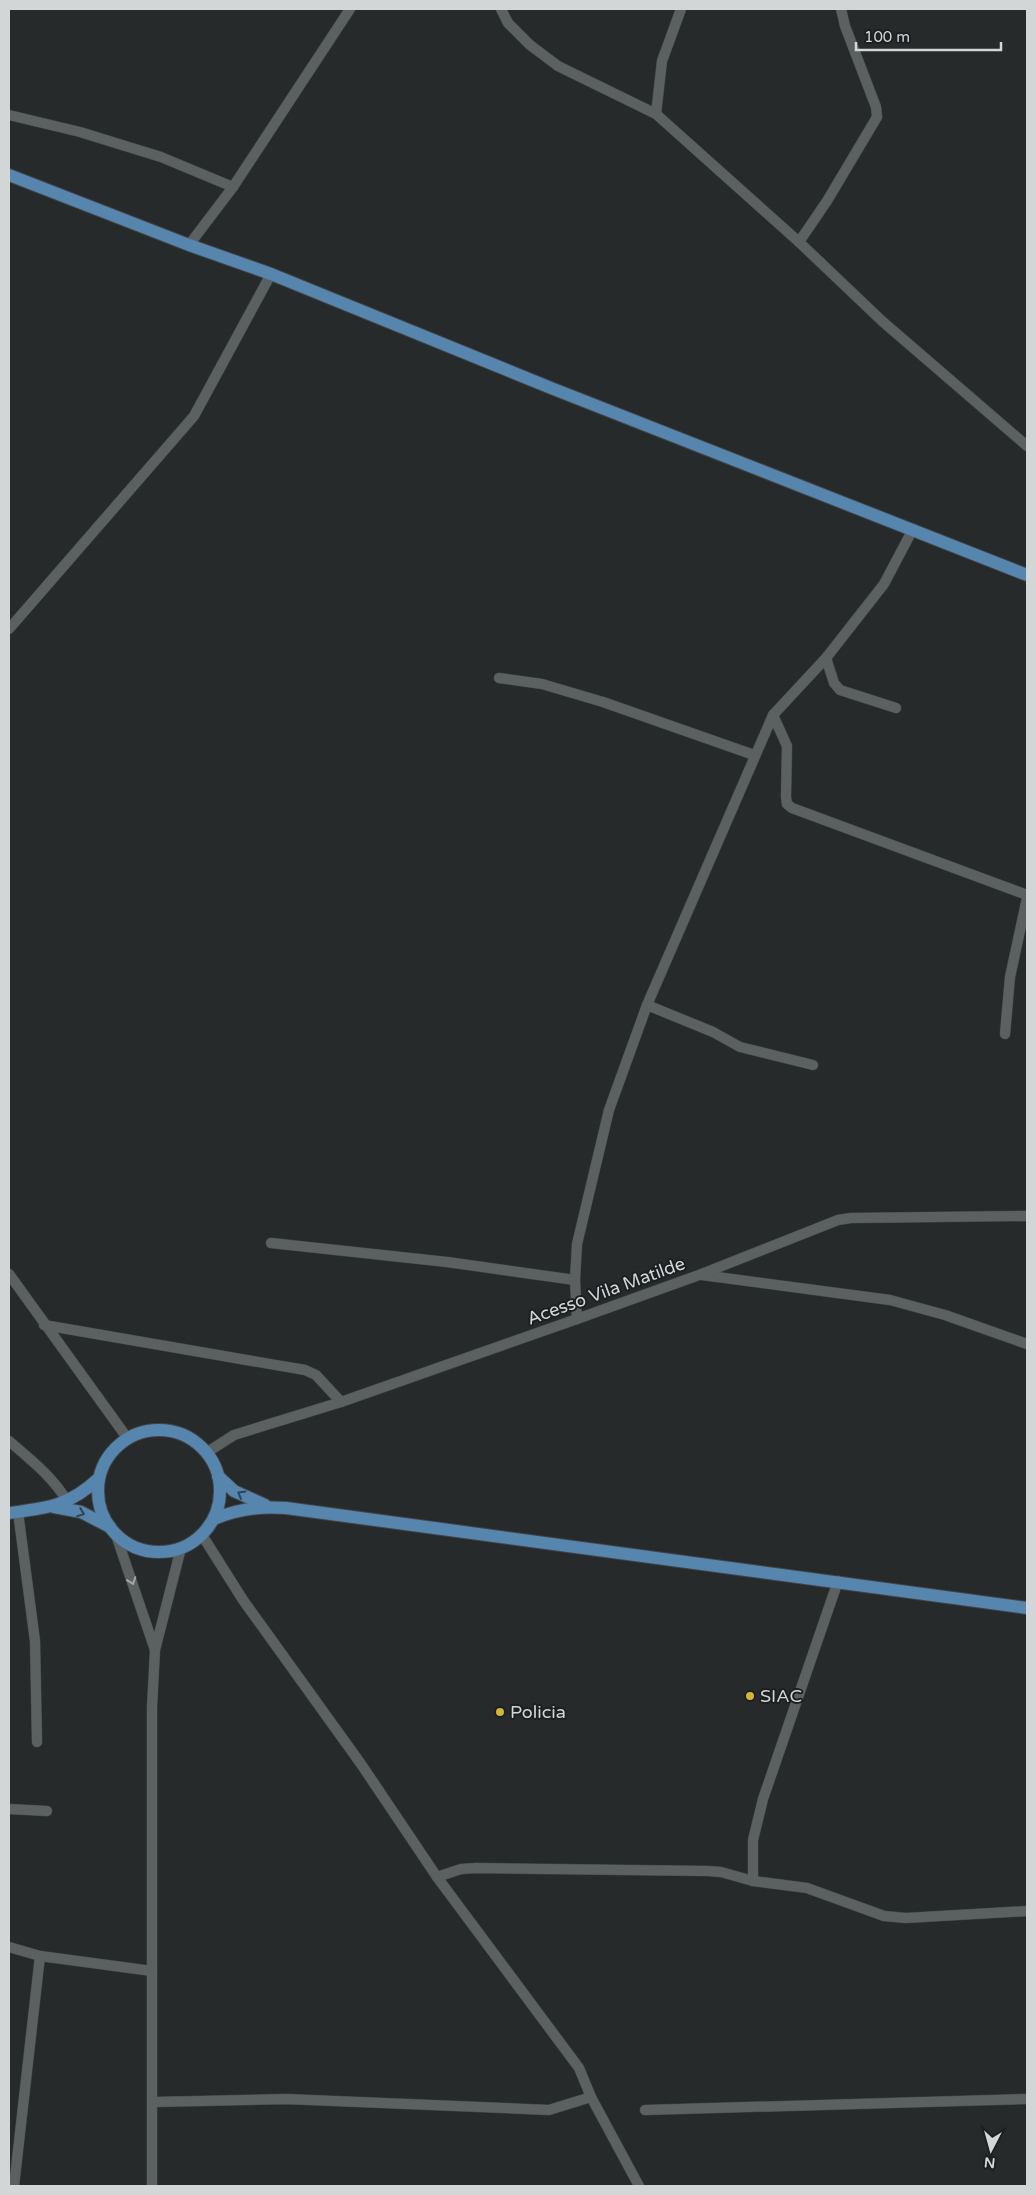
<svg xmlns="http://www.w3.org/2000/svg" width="1036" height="2195" font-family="'Varela Round',sans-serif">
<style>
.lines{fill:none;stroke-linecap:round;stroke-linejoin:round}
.minor-casing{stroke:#424547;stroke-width:11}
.major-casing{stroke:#424547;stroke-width:14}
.minor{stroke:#5b6061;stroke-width:10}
.major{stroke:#5685ae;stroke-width:12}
.oneway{stroke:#304353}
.oneway2{stroke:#a3a7a8}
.poi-dot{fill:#d2b736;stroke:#1c2022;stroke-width:2}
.labels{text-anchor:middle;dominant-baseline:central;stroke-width:4;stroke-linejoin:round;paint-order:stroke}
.street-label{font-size:18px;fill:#d3d6d7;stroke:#1c2022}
.poi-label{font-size:18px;fill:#d3d6d7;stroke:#1c2022;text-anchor:start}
</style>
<rect width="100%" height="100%" fill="#262a2b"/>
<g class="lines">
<g class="minor-casing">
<g id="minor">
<path d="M501 9 508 23 530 45 558 66 656 114 799 242 882 321 1027 446"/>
<path d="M656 114 662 61 681 9"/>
<path d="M9 115 80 132 161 157 233 187"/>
<path d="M799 242 827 201 877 117 876 107 845 26 841 9"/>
<path d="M189 245 233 187 350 9"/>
<path d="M9 629 194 416 271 274"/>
<path d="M826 658 834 683 840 690 896 708"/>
<path d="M499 678 542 684 603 702 754 755"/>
<path d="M773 715 787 746 786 797 787 804 792 808 1027 895"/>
<path d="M647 1005 713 1032 740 1047 813 1065"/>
<path d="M1005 1034 1010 977 1027 898"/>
<path d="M271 1243 447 1262 575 1280"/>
<path d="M9 1274 128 1439"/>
<path d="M702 1275 890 1300 945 1315 1027 1344"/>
<path d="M577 1319 575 1280 577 1244 609 1110 647 1005 773 715 826 658 884 584 913 529"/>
<path d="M44 1325 305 1370 316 1375 341 1402"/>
<path d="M9 1441C30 1459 53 1477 67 1501"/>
<path d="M206 1453 234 1435 341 1402 577 1319 699 1275 838 1220 851 1218 1027 1216"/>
<path d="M18 1512 35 1641 37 1742"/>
<path d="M116 1535 155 1650"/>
<path d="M202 1535 243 1600 361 1764 437 1877 579 2068 591 2097 639 2186"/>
<path d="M9 1809 47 1811"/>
<path d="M437 1877 461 1869 476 1868 708 1871 721 1872 753 1881 807 1888 884 1916 906 1918 1027 1911"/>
<path d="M753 1881V1840L763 1799 838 1581"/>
<path d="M9 1947 40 1956 152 1971"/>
<path d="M154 2102 286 2099 549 2110 591 2097"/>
<path d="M645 2110 1027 2099"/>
<path d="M14 2186 40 1956"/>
<path d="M152 2186V1707L155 1650 181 1548"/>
</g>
</g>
<g class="major-casing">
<g id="major">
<path d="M9 175 189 245 271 274 551 388 1027 575"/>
<circle cx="159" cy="1491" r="61"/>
<path d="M218 1476 234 1491 265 1505"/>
<path d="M54 1507 81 1512 110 1527"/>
<path d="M9 1513C48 1508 69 1506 98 1479"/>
<path d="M214 1519C237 1509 261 1506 286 1508L1027 1608"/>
</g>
</g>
<use href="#minor" class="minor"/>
<use href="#major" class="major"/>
</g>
<defs><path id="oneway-chevron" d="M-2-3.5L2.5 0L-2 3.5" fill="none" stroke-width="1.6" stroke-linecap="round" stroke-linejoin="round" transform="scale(1.25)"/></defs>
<g class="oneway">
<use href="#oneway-chevron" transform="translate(241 1494) rotate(-150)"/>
<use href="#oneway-chevron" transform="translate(81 1513) rotate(21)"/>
</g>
<use class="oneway2" href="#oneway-chevron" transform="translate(132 1581) rotate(71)"/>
<g class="poi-dot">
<circle cx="750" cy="1696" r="5"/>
<circle cx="500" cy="1712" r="5"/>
</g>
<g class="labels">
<g class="street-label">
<text transform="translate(606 1291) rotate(-20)">Acesso Vila Matilde</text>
</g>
<g class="poi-label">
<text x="760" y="1696">SIAC</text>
<text x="510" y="1712">Policia</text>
</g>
</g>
<rect width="1036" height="2195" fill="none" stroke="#d3d6d7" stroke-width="20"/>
<g transform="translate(991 2150) rotate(186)" stroke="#1c2022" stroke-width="4" paint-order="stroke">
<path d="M0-4L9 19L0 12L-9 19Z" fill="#d3d6d7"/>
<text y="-8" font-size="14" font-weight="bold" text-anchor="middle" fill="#d3d6d7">N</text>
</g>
<path d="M856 42v8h145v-8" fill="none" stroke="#d3d6d7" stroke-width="2.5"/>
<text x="864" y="42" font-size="15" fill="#d3d6d7" stroke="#1c2022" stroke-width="4" paint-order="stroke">100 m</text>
</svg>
